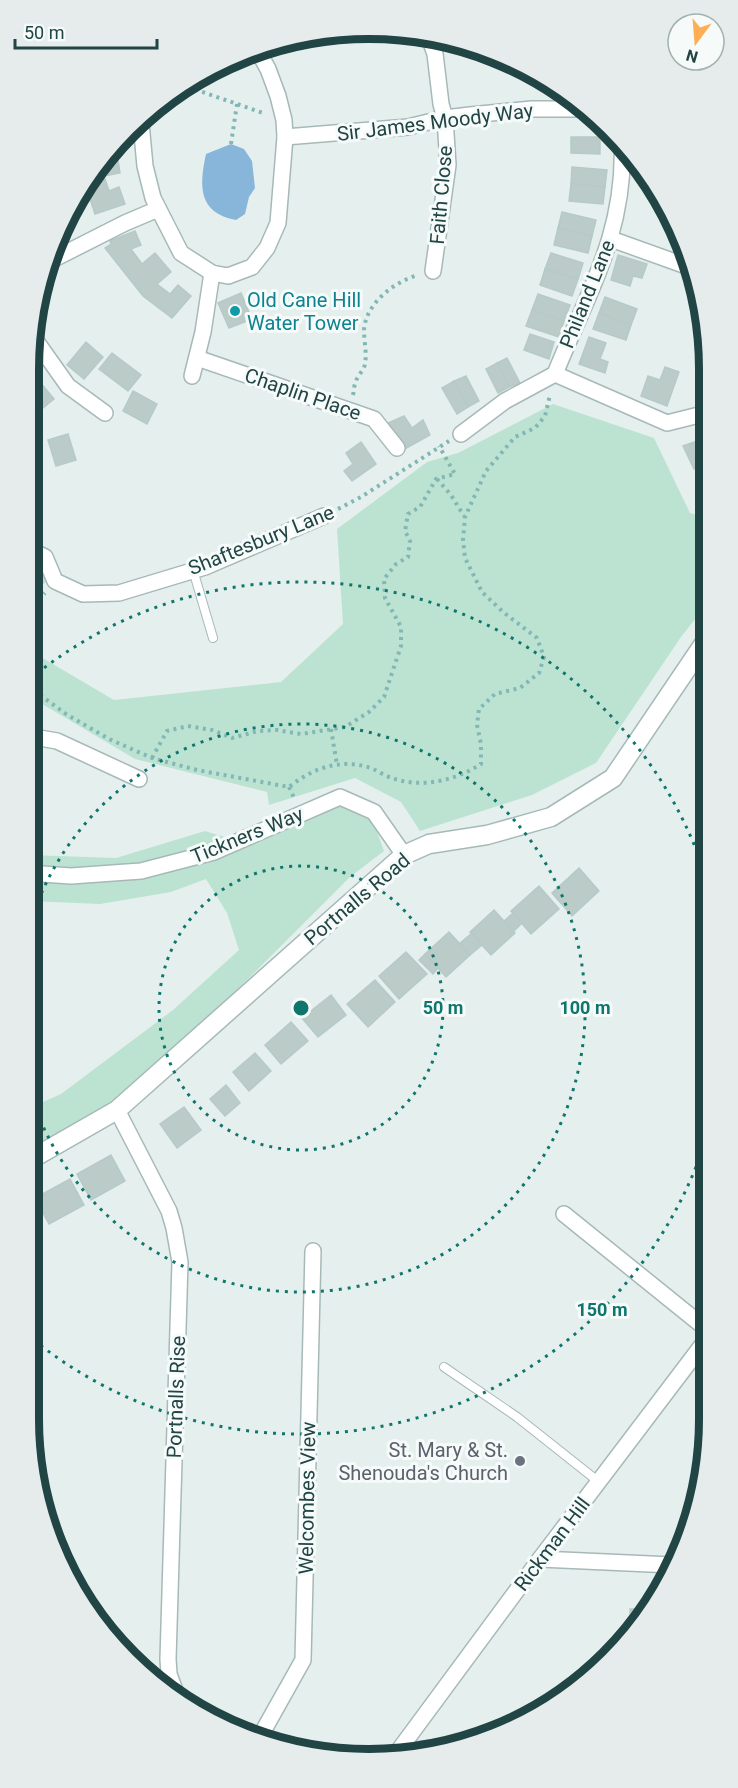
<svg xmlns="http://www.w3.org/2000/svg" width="738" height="1788" font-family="Roboto,sans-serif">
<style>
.green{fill:#bce3d1}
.water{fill:#87b6da}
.building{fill:#bacbc8;stroke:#b6cac8;stroke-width:1.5}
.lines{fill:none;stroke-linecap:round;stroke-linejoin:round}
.service-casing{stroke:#a6b9b8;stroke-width:10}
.minor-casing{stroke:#a6b9b8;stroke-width:18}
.tertiary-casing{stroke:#a6b9b8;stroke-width:21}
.path{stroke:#82b7b5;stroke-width:4;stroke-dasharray:3 4.5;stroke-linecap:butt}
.service{stroke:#fff;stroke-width:8}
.minor{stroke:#fff;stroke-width:15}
.tertiary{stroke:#fff;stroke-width:18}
.ring{fill:none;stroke:#0f766e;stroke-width:3;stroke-dasharray:3 6}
.culture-dot{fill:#0f9aa8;stroke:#f6fbfa;stroke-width:2}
.worship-dot{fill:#6b7280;stroke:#f6fbfa;stroke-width:2}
.labels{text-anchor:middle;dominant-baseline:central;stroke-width:6;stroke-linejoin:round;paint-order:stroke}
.street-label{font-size:20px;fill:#214444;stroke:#f6fbfa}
.culture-label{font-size:20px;fill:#0d838f;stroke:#f6fbfa;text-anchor:start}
.worship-label{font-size:20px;fill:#5b616d;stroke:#f6fbfa;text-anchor:end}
.rim{fill:none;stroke:#214444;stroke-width:8}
.centre{fill:#0f766e;stroke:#f6fbfa;stroke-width:3}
.ring-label{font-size:18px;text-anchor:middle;font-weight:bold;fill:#0f766e;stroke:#f6fbfa;stroke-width:6;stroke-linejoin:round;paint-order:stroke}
</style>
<rect width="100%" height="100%" fill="#e5f0ee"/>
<g class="green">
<path d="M553 404 654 438 690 513 707 518V604L681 637 596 763 532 795 420 831 401 802 355 778 269 805 267 792 135 759 37 701 29 688V650L114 700 281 682 343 624 337 529 427 462 458 453Z"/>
<path d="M28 555 40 564 46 582 29 595Z"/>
<path d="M339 805 372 818 384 851 350 877 117 1110 29 1160V1108L61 1094 173 1010 239 950 227 913 206 879 171 892 100 904 29 901V855L116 858 205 831 244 843Z"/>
</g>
<path class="water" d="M231 144 244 149 252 161 255 188 249 197 245 214 236 220C198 213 199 186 206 154Z"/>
<g class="building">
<path d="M571 137H600V154L571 153Z"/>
<path d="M116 148 120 173 104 176 109 191 119 187 125 204 95 214 87 190 110 149Z"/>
<path d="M572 167 607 170 605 187 571 184Z"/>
<path d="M571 184 605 187 603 204 569 201Z"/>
<path d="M562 212 596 220 592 236 558 228Z"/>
<path d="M558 228 592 236 588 253 554 245Z"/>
<path d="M135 231 141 245 131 249 142 264 155 253 171 272 157 284 170 294 178 285 191 296 172 318 143 296 105 248 111 244 110 241Z"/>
<path d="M551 253 583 263 578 279 545 269Z"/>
<path d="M618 255 647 264 642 278 633 276 630 286 611 280Z"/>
<path d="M545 269 578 279 572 296 540 285Z"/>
<path d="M241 293 252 319 229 328 218 303Z"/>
<path d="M538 294 570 305 564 321 532 310Z"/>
<path d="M605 297 637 309 631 325 599 313Z"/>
<path d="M532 310 564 321 559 337 526 326Z"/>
<path d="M599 313 631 325 626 340 593 329Z"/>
<path d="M530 334 554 342 549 359 524 350Z"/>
<path d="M589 337 606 343 600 359 608 362 605 373 579 364Z"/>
<path d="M86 342 103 357 84 379 67 365Z"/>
<path d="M112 353 141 375 128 391 99 369Z"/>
<path d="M507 358 520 383 509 387 497 363Z"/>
<path d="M497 363 509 387 498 393 486 369Z"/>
<path d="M665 367 679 372 667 406 641 396 648 376 660 380Z"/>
<path d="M34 375 54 399 32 417 28 413V379Z"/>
<path d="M466 376 479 401 468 407 454 381Z"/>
<path d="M454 381 468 407 457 414 442 388Z"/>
<path d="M133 391 157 404 147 424 123 411Z"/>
<path d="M404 416 412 428 423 420 430 435 403 450 388 423Z"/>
<path d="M38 426 41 442 28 445V428Z"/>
<path d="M68 434 76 460 56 466 48 440Z"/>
<path d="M703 439 707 447V465L694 469 683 446Z"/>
<path d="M361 442 376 464 352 481 344 471 353 464 346 453Z"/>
<path d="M579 868 599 891 572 916 552 893Z"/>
<path d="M539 886 559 909 531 934 511 911Z"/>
<path d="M494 910 515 933 491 955 470 932Z"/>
<path d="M513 913 522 923 514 931 504 921Z"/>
<path d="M449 932 470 955 446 977 425 954Z"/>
<path d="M472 933 482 945 470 955 460 943Z"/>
<path d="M406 952 427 974 399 999 379 976Z"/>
<path d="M425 954 438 968 433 974 419 960Z"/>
<path d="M375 980 395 1002 368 1027 347 1004Z"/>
<path d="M331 995 346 1015 318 1037 302 1018Z"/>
<path d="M291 1022 308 1041 281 1064 265 1045Z"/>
<path d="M255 1053 271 1071 249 1091 233 1072Z"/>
<path d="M226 1085 240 1103 225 1116 210 1099Z"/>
<path d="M184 1107 201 1130 177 1148 160 1124Z"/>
<path d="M111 1155 125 1181 91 1200 77 1174Z"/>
<path d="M70 1179 84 1205 49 1224 35 1198Z"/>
<path d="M630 1609H648L639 1627 631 1634Z"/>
</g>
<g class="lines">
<g class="service-casing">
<g id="service">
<path d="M193 570 213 638"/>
<path d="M444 1367 517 1417 599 1482"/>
<path d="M402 1748 469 1739"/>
</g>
</g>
<g class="minor-casing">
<g id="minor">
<path d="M430 40 435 54 441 104 445 118 448 165 433 271"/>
<path d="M141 123 145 166 153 198 181 253 212 273 228 276 252 267 267 248 278 223 285 137 284 120 278 96 268 69 259 53"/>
<path d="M285 137 408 127 445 118 470 115 532 109H585"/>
<path d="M611 239 689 267"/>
<path d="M46 263 125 223 158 209"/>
<path d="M34 338 68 386 105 413"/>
<path d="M197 358 374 419 397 448"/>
<path d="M555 374C587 294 626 233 622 142"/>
<path d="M192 376 203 332 212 273"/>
<path d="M461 434 505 401 555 374 667 423 707 413"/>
<path d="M28 549 45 557 55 581 83 594 119 593 205 567 324 516"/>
<path d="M28 736 57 741 139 779"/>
<path d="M28 873 71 876 141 871 214 852 340 797 374 812 404 855"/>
<path d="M117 1110 169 1211 174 1228 180 1262 168 1659 169 1674 177 1696"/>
<path d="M564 1214 709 1331"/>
<path d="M540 1559 672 1565"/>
<path d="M261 1735 303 1660 313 1251"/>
<path d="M396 1754 540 1559 709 1336"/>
</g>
</g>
<g class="tertiary-casing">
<path id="tertiary" d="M28 1161 117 1110 404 855 429 844 487 835 551 817 613 778 707 639"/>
</g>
<g class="path">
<path d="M188 87 266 114"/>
<path d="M231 144 237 104"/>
<path d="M353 395C354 390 354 385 356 381 358 375 364 370 365 364 367 353 364 341 364 330 366 303 394 282 418 275"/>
<path d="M437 479 451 495 464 516"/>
<path d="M338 509 361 497 449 441"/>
<path d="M28 610 45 593"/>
<path d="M28 686 66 714 109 739 152 758 197 770 289 787C313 768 340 758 371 768 378 771 385 776 392 778 422 789 456 780 481 764V744L477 725 479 709 495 694 520 688 539 673 544 657 537 638 503 612 482 592 465 558 463 540 465 517 486 471 515 437 535 428 545 416 550 395"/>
<path d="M331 729 337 765"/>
<path d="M152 758 167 731 188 726 212 730 232 738 258 731 277 730 301 734 345 727 369 712 384 697 401 646V627L385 598 384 579 396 564 408 557 410 541 405 531 408 514 420 507 436 479 455 474 439 446"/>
<path d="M289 787 295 800"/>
</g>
<use href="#service" class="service"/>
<use href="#minor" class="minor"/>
<use href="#tertiary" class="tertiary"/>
</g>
<g class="ring">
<circle cx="301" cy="1008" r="142"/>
<path d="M29 927A284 284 0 1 1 29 1089"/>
<path d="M708 1133A426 426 0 0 1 30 1337M30 679A426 426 0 0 1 707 880"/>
</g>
<circle class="culture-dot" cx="235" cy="311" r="6"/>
<circle class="worship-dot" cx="520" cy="1461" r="6"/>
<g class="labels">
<g class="street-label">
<text transform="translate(435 122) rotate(-7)">Sir James Moody Way</text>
<text transform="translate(441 195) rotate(-85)">Faith Close</text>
<text transform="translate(587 294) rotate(-68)">Philand Lane</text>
<text transform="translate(303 394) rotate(19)">Chaplin Place</text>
<text transform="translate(261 540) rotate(-22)">Shaftesbury Lane</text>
<text transform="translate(247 835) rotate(-22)">Tickners Way</text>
<text transform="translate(357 899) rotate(-40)">Portnalls Road</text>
<text transform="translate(176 1397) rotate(-88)">Portnalls Rise</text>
<text transform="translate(307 1498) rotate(-89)">Welcombes View</text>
<text transform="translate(552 1544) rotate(-53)">Rickman Hill</text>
</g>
<g class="culture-label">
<text x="247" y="300">Old Cane Hill<tspan x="247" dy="23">Water Tower</tspan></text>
</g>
<g class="worship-label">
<text x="508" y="1450">St. Mary &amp; St.<tspan x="508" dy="23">Shenouda's Church</tspan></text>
</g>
</g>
<path d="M0 0H738V1788H0ZM369 39H369A330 330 0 0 1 699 369V1419A330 330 0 0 1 369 1749H369A330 330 0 0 1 39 1419V369A330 330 0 0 1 369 39Z" fill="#e5eceb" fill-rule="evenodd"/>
<path class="rim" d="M369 39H369A330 330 0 0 1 699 369V1419A330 330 0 0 1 369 1749H369A330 330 0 0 1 39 1419V369A330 330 0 0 1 369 39Z"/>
<circle cx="301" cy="1008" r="9" class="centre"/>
<g class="ring-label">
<text x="443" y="1014">50 m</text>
<text x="585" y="1014">100 m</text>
<text x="602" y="1316">150 m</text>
</g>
<g transform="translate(696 42) rotate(196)"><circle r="28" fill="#f6fbfa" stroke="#a1b2b1" stroke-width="1.5"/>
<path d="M0-4.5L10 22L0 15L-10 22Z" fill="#ffae53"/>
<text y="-9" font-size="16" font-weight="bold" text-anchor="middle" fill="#214444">N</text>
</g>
<path d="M15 39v9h142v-9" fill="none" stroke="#214444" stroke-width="3"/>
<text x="24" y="39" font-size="18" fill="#214444" stroke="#f6fbfa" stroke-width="4.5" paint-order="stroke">50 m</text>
</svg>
